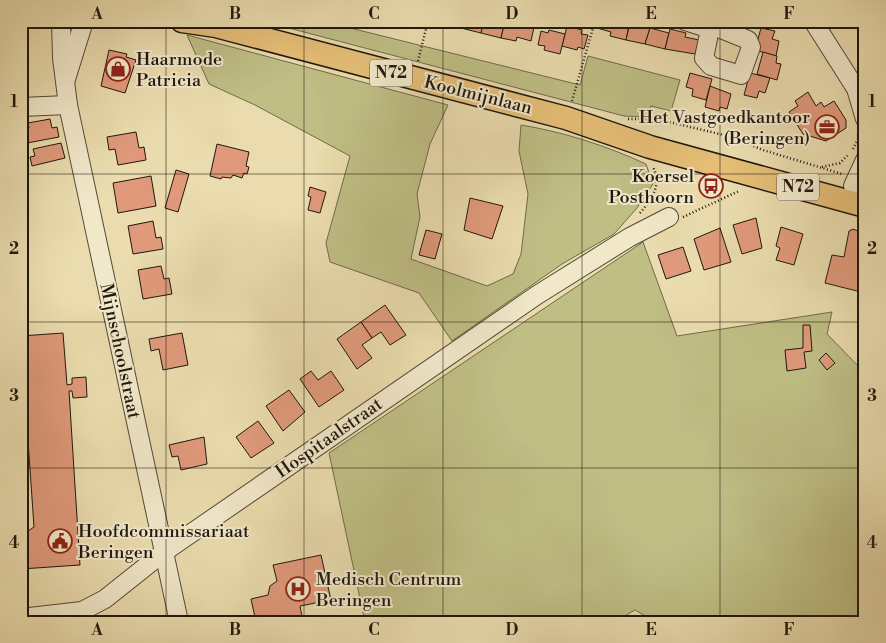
<svg xmlns="http://www.w3.org/2000/svg" width="886" height="643" font-family="'Libre Bodoni',serif">
<style>
.green{fill:#bfbe85;stroke:#6f6a4a}
.building{fill:#e09a7b;stroke:#1f170e}
.lines{fill:none;stroke-linecap:round;stroke-linejoin:round}
.minor-casing{stroke:#524836;stroke-width:20}
.major-casing{stroke:#1f170e;stroke-width:25}
.path{stroke:#1f170e;stroke-width:2.5;stroke-dasharray:1 2.5;stroke-linecap:butt}
.minor{stroke:#f1e8ca;stroke-width:18}
.major{stroke:#e5be77;stroke-width:22}
.tree{fill:#958b6a}
.grid{fill:none;stroke:#1f170e;stroke-width:1;stroke-opacity:0.55}
.labels{text-anchor:middle;dominant-baseline:central;stroke-width:4;stroke-linejoin:round;paint-order:stroke}
.shield{fill:#f1e8ca;stroke:#5e5646;stroke-width:1}
.shield-label{font-size:16px;font-weight:bold;fill:#1f170e}
.poi-label{font-size:18px;fill:#1f170e;stroke:#f1e8ca;text-anchor:start}
.street-label{font-size:18px;fill:#1f170e;stroke:#f1e8ca}
.neatline{fill:none;stroke:#1f170e;stroke-width:2}
.grid-label{font-size:16px;text-anchor:middle;font-weight:bold;fill:#1f170e}
</style>
<rect width="100%" height="100%" fill="#eadcae"/>
<filter id="stains"><feTurbulence type="fractalNoise" baseFrequency=".004" numOctaves="4"/><feColorMatrix values="0 0 0 0 .2 0 0 0 0 .09 0 0 0 0 .02 0 0 0 .5 -.17"/></filter>
<radialGradient id="worn" r=".72"><stop offset=".6" stop-color="#630" stop-opacity="0"/><stop offset="1" stop-color="#630" stop-opacity=".3"/></radialGradient>
<g class="green">
<path d="M262 21H322L580 85 588 56 680 80 671 111 651 106 647 117 624 116Z"/>
<path d="M187 35 448 105 430 144 417 194 420 217 411 259 487 286 513 274 521 254 528 194 519 151 521 125C564 132 607 146 646 164L653 184 637 208 614 234 562 264 452 341 419 293 330 262 326 243 350 156 255 105 209 84Z"/>
<path d="M643 242 677 336 832 312 827 334 865 373V622H656L635 610 614 622H365L329 453Z"/>
</g>
<g class="building">
<path d="M446 21H463L461 28 445 24Z"/>
<path d="M463 21H484L481 33 461 28Z"/>
<path d="M484 21 505 22 501 38 481 33Z"/>
<path d="M522 21 521 24 534 27 531 41 517 37 516 41 501 38 505 21Z"/>
<path d="M599 21H630L626 40 610 36 611 32 597 28Z"/>
<path d="M630 23 650 28 645 44 626 40Z"/>
<path d="M567 26 582 30 581 34 588 35 584 49 578 47 577 50 562 46Z"/>
<path d="M650 28 669 33 665 49 645 44Z"/>
<path d="M761 28 775 31 772 39 779 41 776 56 755 50Z"/>
<path d="M670 29 686 33 685 37 699 40 695 54 665 49Z"/>
<path d="M549 30 565 34 560 54 544 50 545 46 538 45 541 31 548 33Z"/>
<path d="M109 50 127 54 126 57 136 60 125 93 101 86Z"/>
<path d="M763 52 777 56 776 63 781 64 777 80 757 74Z"/>
<path d="M690 73 712 79 706 100 692 96 693 89 686 87Z"/>
<path d="M750 73 770 78 765 93 759 91 757 98 744 95Z"/>
<path d="M710 86 731 94 727 109 720 107 719 111 705 107Z"/>
<path d="M808 92 816 106 821 102 824 107 834 101 846 120V128L826 141 803 134 789 112 798 106 795 101Z"/>
<path d="M50 119 52 128 57 127 59 137 27 143 24 128H29L28 123Z"/>
<path d="M136 132 139 148 144 147 146 160 118 165 115 149 109 150 107 137Z"/>
<path d="M61 143 65 158 32 166 30 157 35 156 33 149Z"/>
<path d="M217 144 249 152 246 166 249 167 247 174 244 173 242 178 233 175 231 178 222 177 221 179 210 176Z"/>
<path d="M176 170 189 174 178 212 165 208Z"/>
<path d="M151 176 156 206 118 213 113 183Z"/>
<path d="M310 187 326 192 320 213 308 210 311 197 308 196Z"/>
<path d="M470 198 503 206 492 239 464 230Z"/>
<path d="M756 218 762 248 742 254 733 225Z"/>
<path d="M153 221 156 238 161 237 163 249 133 254 128 226Z"/>
<path d="M781 227 803 234 794 265 776 260 780 248 776 246Z"/>
<path d="M720 228 731 262 704 270 694 239Z"/>
<path d="M853 229 865 234V293L825 283 832 255 844 257 849 231Z"/>
<path d="M426 230 442 234 435 259 419 255Z"/>
<path d="M683 247 691 271 666 279 658 255Z"/>
<path d="M161 266 164 279 169 278 172 294 143 299 138 270Z"/>
<path d="M385 305 406 335 390 345 381 332 372 338 361 322Z"/>
<path d="M361 322 372 338 362 345 372 358 357 369 337 339Z"/>
<path d="M803 325H810L812 351 804 352 806 368 787 371 785 350 803 348Z"/>
<path d="M63 333 67 385 72 384V378L86 377 87 397 73 398 72 391H69L80 565 21 569 22 541 25 533 34 527 25 397H21V336Z"/>
<path d="M182 333 188 365 163 370 159 349 151 351 149 339Z"/>
<path d="M826 353 835 363 827 370 819 360Z"/>
<path d="M311 371 318 380 331 371 344 390 319 407 300 379Z"/>
<path d="M289 390 305 412 283 431 266 406Z"/>
<path d="M258 421 274 443 251 458 236 437Z"/>
<path d="M204 437 207 464 181 470 178 456 172 457 169 445Z"/>
<path d="M321 555 331 600 300 606 303 622H256L251 599 268 595 270 586 277 581 273 565Z"/>
</g>
<g class="lines">
<g class="minor-casing">
<g id="minor">
<path d="M61 21 62 58 68 105 179 622"/>
<path d="M685 21 710 29 716 27 748 40 751 47 741 75 711 66 704 58 710 29"/>
<path d="M813 21 865 103"/>
<path d="M66 79 84 21"/>
<path d="M857 92 865 119"/>
<path d="M21 107 68 105"/>
<path d="M853 186 865 160"/>
<path d="M21 618 82 611 105 599 164 552 537 295 630 237 669 217"/>
</g>
</g>
<g class="major-casing">
<path id="major" d="M182 21 216 26 566 118 650 147 865 206"/>
</g>
<g class="path">
<path d="M148 21 165 26"/>
<path d="M99 25 107 21"/>
<path d="M418 61 428 21"/>
<path d="M572 101 595 21"/>
<path d="M628 119H657L732 137 763 150 842 174"/>
<path d="M853 149 858 139V133"/>
<path d="M822 167 840 163 848 155"/>
<path d="M640 213C652 199 662 185 653 167"/>
<path d="M683 217 739 191"/>
</g>
<use href="#minor" class="minor"/>
<use href="#major" class="major"/>
</g>
<circle class="tree" cx="704" cy="186" r="5.5"/>
<path class="grid" d="M166 21V622M304 21V622M443 21V622M582 21V622M720 21V622M21 174H865M21 322H865M21 468H865"/>
<defs>
<g id="shop-ring" transform="scale(1.25)"><circle r="9.5" fill="#f1e8ca" stroke="#8f2418" stroke-width="1.5"/><path d="M-5-2.5h2.3a2.7 3.5 0 0 1 5.4 0H5L5.5 6h-11ZM-1.5-2.5h3a1.5 2.3 0 0 0-3 0Z" fill="#8f2418"/></g>
<g id="office-ring" transform="scale(1.25)"><circle r="9.5" fill="#f1e8ca" stroke="#8f2418" stroke-width="1.5"/><path d="M-6-3h4V-5.5h4V-3h4V5H-6ZM-1-4.5V-3h2v-1.5ZM-6 0V1H6V0Z" fill="#8f2418"/></g>
<g id="bus-ring" transform="scale(1.25)"><circle r="9.5" fill="#f1e8ca" stroke="#8f2418" stroke-width="1.5"/><path d="M-5-6H5V4H4V6H2V4H-2V6H-4V4H-5ZM-3.5-4V0h7V-4ZM-3.5 1.2v1.5H-2V1.2ZM2 1.2v1.5H3.5V1.2Z" fill="#8f2418"/></g>
<g id="civic-ring" transform="scale(1.25)"><circle r="9.5" fill="#f1e8ca" stroke="#8f2418" stroke-width="1.5"/><path d="M-.6-6.5H3V-4.5H.6V-3L4-1V1h2V6H-6V1h2V-1L-.6-3ZM-1.2 2.5V6h2.4V2.5Z" fill="#8f2418"/></g>
<g id="hospital-ring" transform="scale(1.25)"><circle r="9.5" fill="#f1e8ca" stroke="#8f2418" stroke-width="1.5"/><path d="M-5-5h3v3.5h4V-5h3V5h-3V1.5h-4V5h-3Z" fill="#8f2418"/></g>
</defs>
<g fill-rule="evenodd">
<use href="#shop-ring" x="118" y="69"/>
<use href="#office-ring" x="827" y="127"/>
<use href="#bus-ring" x="711" y="186"/>
<use href="#civic-ring" x="60" y="541"/>
<use href="#hospital-ring" x="298" y="589"/>
</g>
<g class="labels">
<g class="shield">
<rect x="370" y="59.5" width="42" height="27" rx="4"/>
<rect x="777" y="173.5" width="42" height="27" rx="4"/>
</g>
<g class="shield-label">
<text x="391" y="73">N72</text>
<text x="798" y="187">N72</text>
</g>
<g class="poi-label">
<text x="136" y="59">Haarmode<tspan x="136" dy="21">Patricia</tspan></text>
<text x="810" y="117" text-anchor="end">Het Vastgoedkantoor<tspan x="810" dy="21">(Beringen)</tspan></text>
<text x="694" y="176" text-anchor="end">Koersel<tspan x="694" dy="21">Posthoorn</tspan></text>
<text x="78" y="531">Hoofdcommissariaat<tspan x="78" dy="21">Beringen</tspan></text>
<text x="316" y="579">Medisch Centrum<tspan x="316" dy="21">Beringen</tspan></text>
</g>
<g class="street-label">
<text transform="translate(478 95) rotate(14)">Koolmijnlaan</text>
<text transform="translate(120 351) rotate(78)">Mijnschoolstraat</text>
<text transform="translate(329 438) rotate(-35)">Hospitaalstraat</text>
</g>
</g>
<rect width="886" height="643" fill="none" stroke="#eadcae" stroke-width="55"/>
<rect x="28" y="28" width="830" height="588" class="neatline"/>
<g class="grid-label">
<text x="97" y="19">A</text>
<text x="235" y="19">B</text>
<text x="374" y="19">C</text>
<text x="512" y="19">D</text>
<text x="651" y="19">E</text>
<text x="789" y="19">F</text>
<text x="14" y="107">1</text>
<text x="872" y="107">1</text>
<text x="14" y="254">2</text>
<text x="872" y="254">2</text>
<text x="14" y="401">3</text>
<text x="872" y="401">3</text>
<text x="14" y="548">4</text>
<text x="872" y="548">4</text>
<text x="97" y="635">A</text>
<text x="235" y="635">B</text>
<text x="374" y="635">C</text>
<text x="512" y="635">D</text>
<text x="651" y="635">E</text>
<text x="789" y="635">F</text>
</g>
<rect width="100%" height="100%" filter="url(#stains)"/>
<rect width="100%" height="100%" fill="url(#worn)"/>
</svg>
